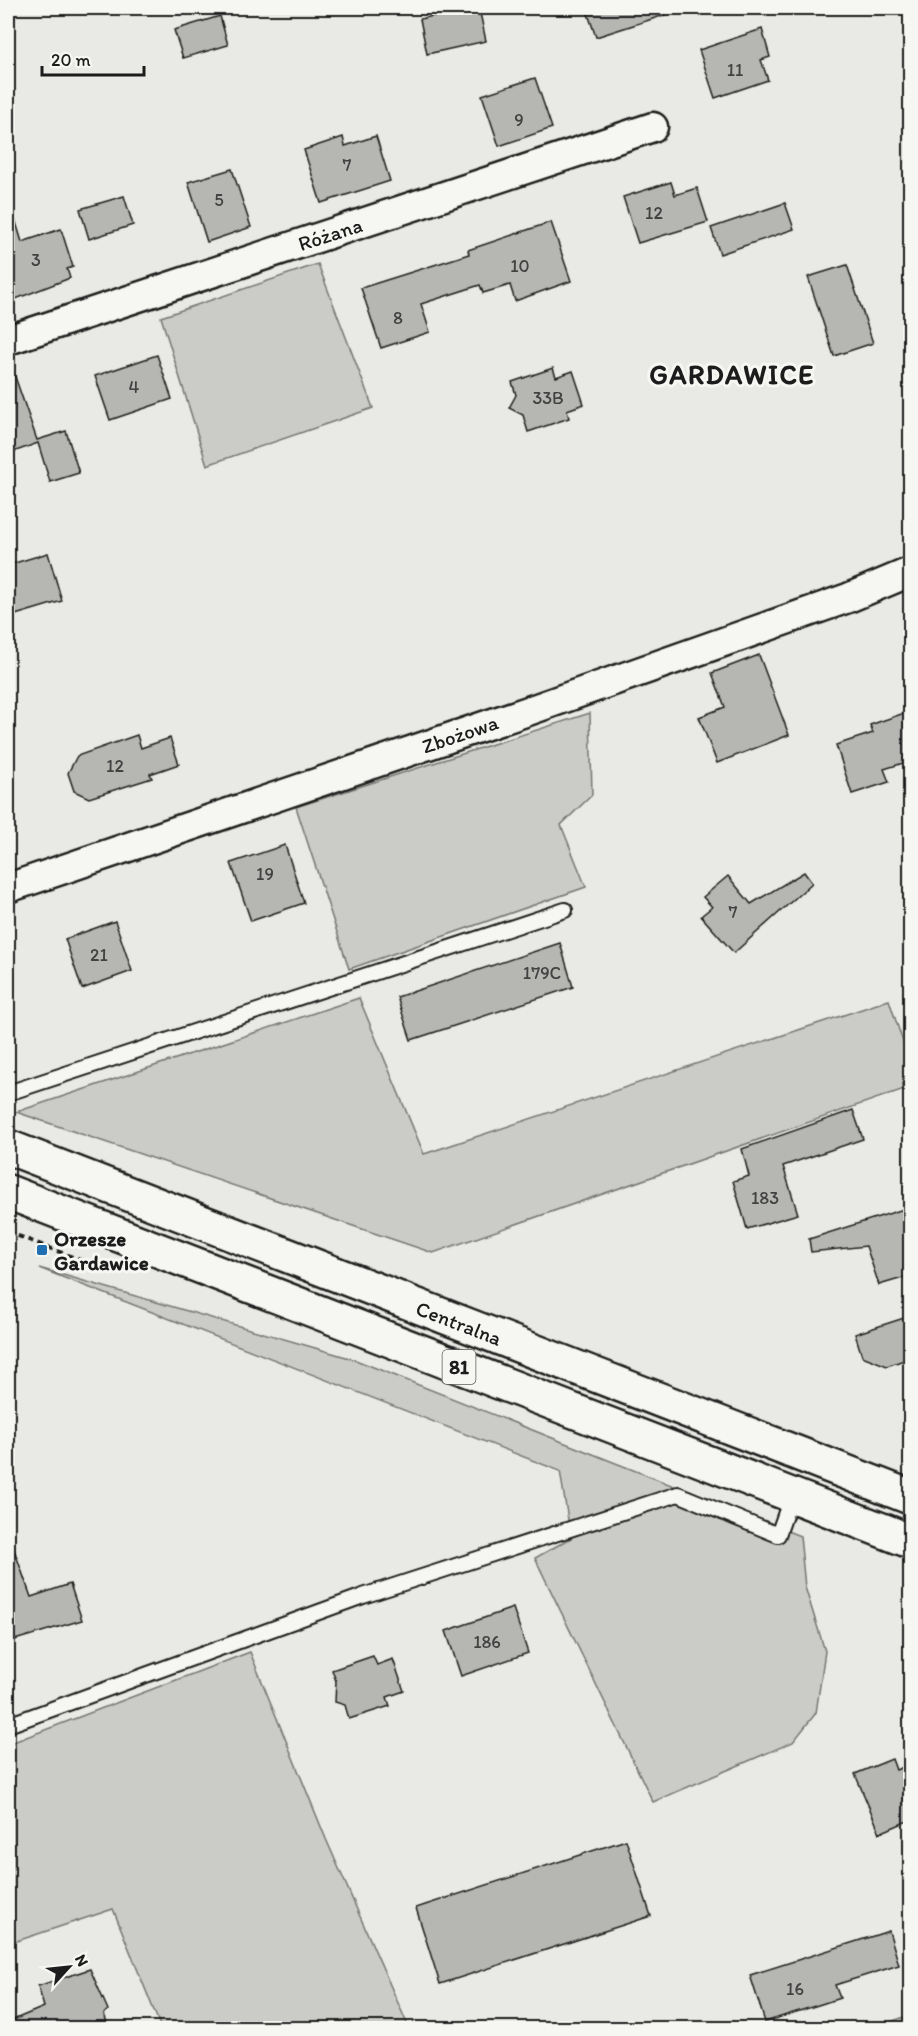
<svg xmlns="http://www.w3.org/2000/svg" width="918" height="2036" font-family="Itim,sans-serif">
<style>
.green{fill:#cbcbc7;stroke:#747472;stroke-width:1.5}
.building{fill:#b6b6b3;stroke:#1c1c1c;stroke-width:1.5}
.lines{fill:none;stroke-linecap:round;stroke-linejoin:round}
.service-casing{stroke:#1c1c1c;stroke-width:18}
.minor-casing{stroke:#1c1c1c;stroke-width:33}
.primary-casing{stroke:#1c1c1c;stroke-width:38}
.path{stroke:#1c1c1c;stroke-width:4;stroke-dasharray:6 4.5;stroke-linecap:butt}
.service{stroke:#f6f6f2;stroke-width:14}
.minor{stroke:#f6f6f2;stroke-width:28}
.primary{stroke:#f6f6f2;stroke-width:33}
.poi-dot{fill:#1f6fb2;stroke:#f6f6f2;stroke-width:2}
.labels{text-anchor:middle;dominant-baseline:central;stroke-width:6;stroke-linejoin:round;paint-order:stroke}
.number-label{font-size:18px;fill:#424242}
.shield{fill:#f6f6f2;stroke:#5d5d5c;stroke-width:1.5}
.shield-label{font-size:20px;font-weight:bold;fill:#1c1c1c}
.street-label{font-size:21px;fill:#1c1c1c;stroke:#f6f6f2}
.poi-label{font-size:21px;font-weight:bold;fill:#1c1c1c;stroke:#f6f6f2;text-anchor:start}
.district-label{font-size:27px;font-weight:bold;letter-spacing:1.5px;fill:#1c1c1c;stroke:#f6f6f2}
</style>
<rect width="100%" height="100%" fill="#e9e9e5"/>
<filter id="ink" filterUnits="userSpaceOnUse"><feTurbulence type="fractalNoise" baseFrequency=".0167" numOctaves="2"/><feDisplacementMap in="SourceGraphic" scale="12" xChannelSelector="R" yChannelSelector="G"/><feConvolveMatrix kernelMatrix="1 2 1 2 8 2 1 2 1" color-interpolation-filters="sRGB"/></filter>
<g filter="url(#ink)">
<g class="green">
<path d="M318 264 373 408 207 465 161 317Z"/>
<path d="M590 713 592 795 561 825 586 887 349 969 296 807Z"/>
<path d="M359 998 424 1154 889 1000 910 1063V1087L433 1253 16 1112Z"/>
<path d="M39 1268 353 1359 800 1536 805 1587 825 1651 816 1713 793 1742 653 1802 535 1558 571 1538 560 1471Z"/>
<path d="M250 1652 326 1839 409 2028H161L113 1909 8 1944V1744Z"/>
<path d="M910 2015V2028H872Z"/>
</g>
<g class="building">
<path d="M469 8H479L486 41 427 54 420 19Z"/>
<path d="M586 8H670L671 13 596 37Z"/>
<path d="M220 16 228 45 183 58 174 30Z"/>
<path d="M762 29 770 57 761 60 768 80 715 98 699 50Z"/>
<path d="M535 78 552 128 499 146 482 95Z"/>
<path d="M376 136 390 181 321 203 304 150 343 137 345 146Z"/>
<path d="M232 169 251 227 207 242 188 182Z"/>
<path d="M671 182 675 195 697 188 708 222 638 243 623 197Z"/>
<path d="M124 196 133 225 89 239 80 209Z"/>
<path d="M785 203 794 229 720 254 711 228Z"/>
<path d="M15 219 22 242 61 229 73 267 67 269 70 278 8 302V220Z"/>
<path d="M551 222 571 281 515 301 510 285 483 293 480 285 421 304 430 332 381 348 361 288 469 254 468 250Z"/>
<path d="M847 265 873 343 834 356 808 277Z"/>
<path d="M157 355 172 399 110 420 95 376Z"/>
<path d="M8 368H12L37 440 66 431 79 473 50 482 38 443 8 454Z"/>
<path d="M553 368 556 377 573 371 584 404 567 410 569 418 528 432 523 415 509 408 516 395 512 382Z"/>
<path d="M48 553 62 601 12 616 8 600V565Z"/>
<path d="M759 655 789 735 717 763 699 717 725 707 712 673Z"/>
<path d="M910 711V761L884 769 889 782 852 794 836 745 873 733 870 725Z"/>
<path d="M137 735 141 748 170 738 179 764 150 774 152 778 89 798 74 791 68 773 77 756Z"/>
<path d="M285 845 304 903 251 921 231 863Z"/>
<path d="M804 872 812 883 734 953 701 916 712 907 703 897 728 876 751 904Z"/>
<path d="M115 921 132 971 82 989 65 939Z"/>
<path d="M560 943 573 987 411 1040 397 997Z"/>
<path d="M853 1110 863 1139 783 1166 798 1214 747 1229 733 1181 749 1176 742 1149Z"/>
<path d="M910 1207V1276L879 1285 866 1246 811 1252 809 1239Z"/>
<path d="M910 1316V1358L887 1366 862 1356 855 1334Z"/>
<path d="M8 1541H11L31 1597 70 1584 82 1620 8 1642Z"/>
<path d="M513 1608 528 1653 461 1676 446 1631Z"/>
<path d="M373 1656 377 1665 393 1659 404 1691 387 1697 390 1706 349 1719 345 1705 335 1702 336 1681 332 1670Z"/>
<path d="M892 1759 896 1770 910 1764V1820L880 1833 855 1774Z"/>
<path d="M626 1840 651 1916 440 1984 416 1908Z"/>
<path d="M889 1931 899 1965 835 1985 840 1998 765 2022 750 1975Z"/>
<path d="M90 1969 108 2010 104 2014 109 2028H8V2022L44 2007 38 1986Z"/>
</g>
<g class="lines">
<g class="service-casing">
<g id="service">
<path d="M8 1093 565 910"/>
<path d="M8 1725 363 1596 678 1494 778 1535 792 1495"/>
</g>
</g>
<g class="minor-casing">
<g id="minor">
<path d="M8 340 653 127"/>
<path d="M8 888 528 711 848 598 910 572"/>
</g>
</g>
<g class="primary-casing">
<g id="primary">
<path d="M8 1147 910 1497"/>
<path d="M8 1192 910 1541"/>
</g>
</g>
<path class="path" d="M8 1232 88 1263"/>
<use href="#service" class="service"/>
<use href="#minor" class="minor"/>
<use href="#primary" class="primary"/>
</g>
</g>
<rect class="poi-dot" x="36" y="1244" width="12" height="12" rx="3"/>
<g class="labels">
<g class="number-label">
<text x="735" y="70">11</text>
<text x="519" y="120">9</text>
<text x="347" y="165">7</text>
<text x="219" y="200">5</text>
<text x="654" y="213">12</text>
<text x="36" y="260">3</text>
<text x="520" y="266">10</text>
<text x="398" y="318">8</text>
<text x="134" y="387">4</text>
<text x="548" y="398">33B</text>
<text x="115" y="766">12</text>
<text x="265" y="874">19</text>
<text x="733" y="912">7</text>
<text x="99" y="955">21</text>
<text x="542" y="973">179C</text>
<text x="765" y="1198">183</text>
<text x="487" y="1642">186</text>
<text x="795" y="1989">16</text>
</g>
<rect class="shield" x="442.5" y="1350" width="33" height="34" rx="4.5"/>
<g class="shield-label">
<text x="459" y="1367">81</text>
</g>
<g class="street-label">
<text transform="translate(330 234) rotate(-18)">Różana</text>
<text transform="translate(460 734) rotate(-19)">Zbożowa</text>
<text transform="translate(459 1323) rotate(21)">Centralna</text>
</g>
<g class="poi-label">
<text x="54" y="1238">Orzesze<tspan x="54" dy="24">Gardawice</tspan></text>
</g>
<g class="district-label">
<text x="732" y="374">GARDAWICE</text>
</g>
</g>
<rect width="918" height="2036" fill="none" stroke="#f6f6f2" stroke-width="30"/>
<rect x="15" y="15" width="888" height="2006" fill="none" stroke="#1c1c1c" stroke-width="2" filter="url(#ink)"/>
<g transform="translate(69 1967) rotate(63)" stroke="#f6f6f2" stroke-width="4.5" paint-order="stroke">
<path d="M0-4.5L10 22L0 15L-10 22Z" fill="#1c1c1c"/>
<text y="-9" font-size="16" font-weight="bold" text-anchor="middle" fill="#1c1c1c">N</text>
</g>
<path d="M42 66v9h102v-9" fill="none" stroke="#1c1c1c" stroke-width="3"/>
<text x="51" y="66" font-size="18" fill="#1c1c1c" stroke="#f6f6f2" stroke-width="4.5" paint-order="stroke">20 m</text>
</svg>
